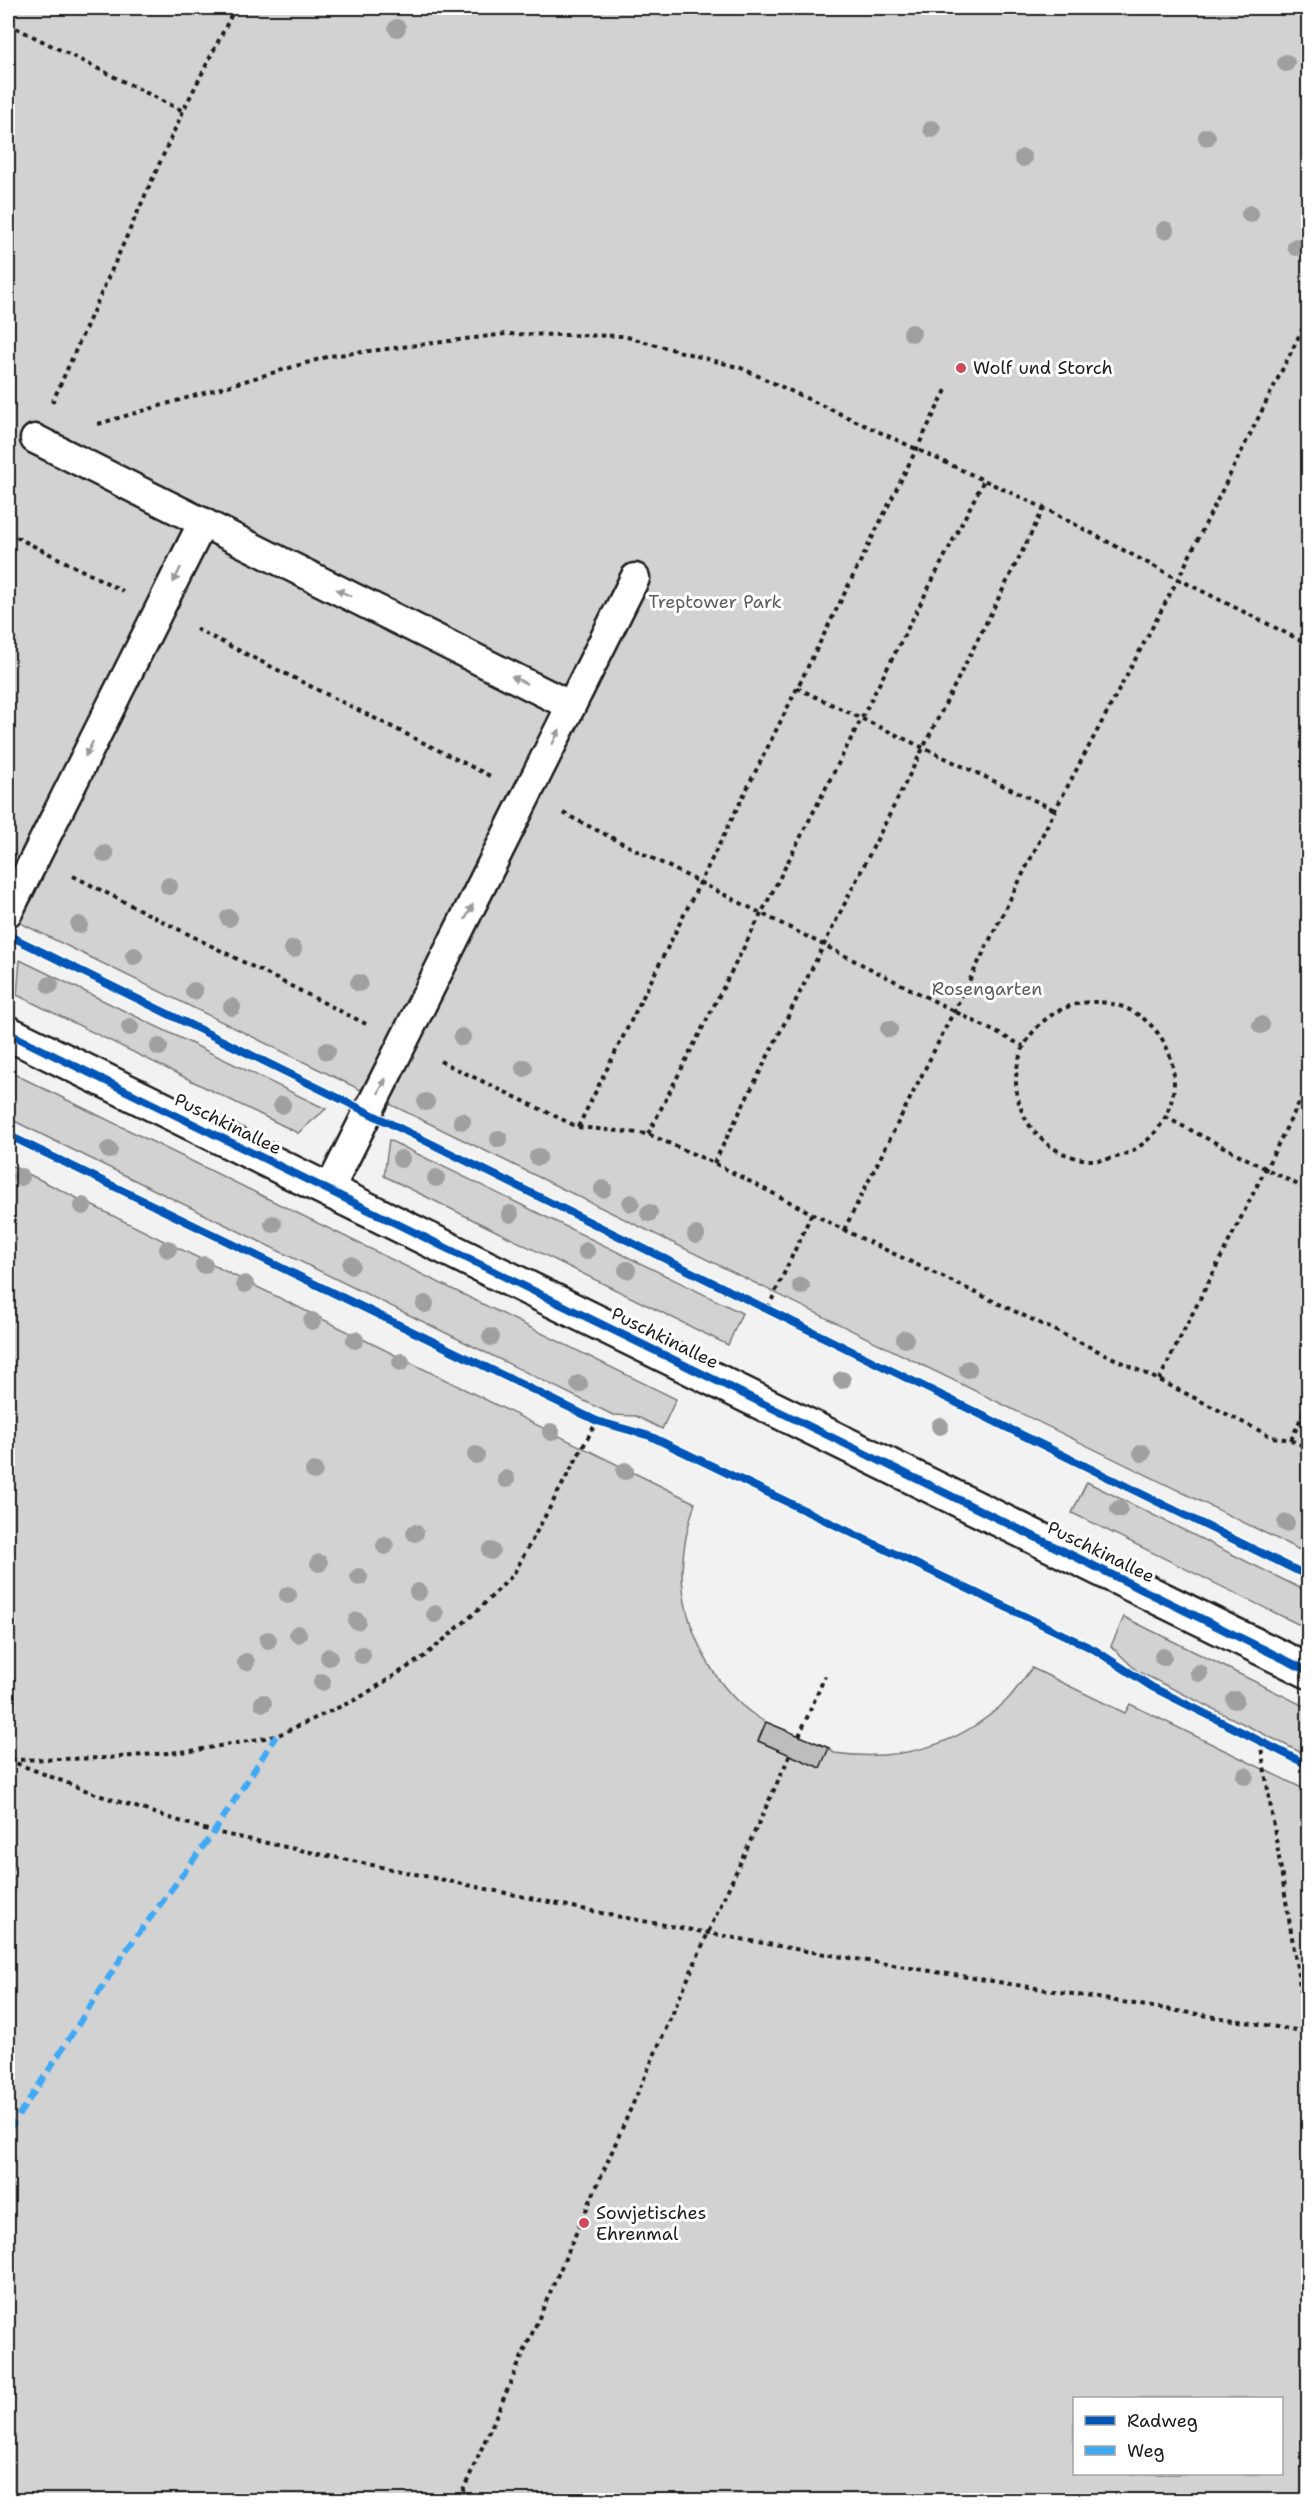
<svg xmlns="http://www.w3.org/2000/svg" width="1316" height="2508" font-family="'Shantell Sans',sans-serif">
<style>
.green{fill:#d2d2d2;stroke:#777;stroke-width:1.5;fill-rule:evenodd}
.building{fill:#bdbdbd;stroke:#1c1c1c;stroke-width:1.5}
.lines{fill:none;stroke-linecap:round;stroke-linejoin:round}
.service-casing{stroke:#1c1c1c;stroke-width:33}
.primary-casing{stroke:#1c1c1c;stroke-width:38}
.path{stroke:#1c1c1c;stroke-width:4;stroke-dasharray:4.5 4.5;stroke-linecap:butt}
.service{stroke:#fff;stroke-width:28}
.primary{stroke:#fff;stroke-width:33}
.quiet{stroke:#3fa9f5;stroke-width:6;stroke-dasharray:12 6;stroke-linecap:butt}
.cycleway-casing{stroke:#fff;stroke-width:11}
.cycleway{stroke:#0057b8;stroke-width:8}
.tree{fill:#a0a0a0}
.oneway{fill:#999}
.poi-dot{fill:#d1495b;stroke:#fff;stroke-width:2}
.labels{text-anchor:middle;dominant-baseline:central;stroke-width:6;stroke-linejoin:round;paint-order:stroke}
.poi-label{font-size:18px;fill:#1c1c1c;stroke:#fff;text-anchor:start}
.park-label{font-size:18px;fill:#5c5c5c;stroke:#fff}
.street-label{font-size:18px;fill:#1c1c1c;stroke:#fff}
</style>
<rect width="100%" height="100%" fill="#f2f2f2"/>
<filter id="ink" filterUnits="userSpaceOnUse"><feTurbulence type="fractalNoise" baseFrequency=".0167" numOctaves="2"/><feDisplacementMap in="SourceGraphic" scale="12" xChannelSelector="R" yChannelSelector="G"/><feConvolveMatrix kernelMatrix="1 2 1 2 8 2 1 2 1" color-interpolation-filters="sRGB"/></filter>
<g filter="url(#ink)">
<g class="green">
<path d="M8 8H1308V1554L8 917Z"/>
<path d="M20 960 326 1109 298 1133 17 995Z"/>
<path d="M8 1071 676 1399 662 1429 636 1416 613 1415 8 1118Z"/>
<path d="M389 1140 742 1313 728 1345 384 1176Z"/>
<path d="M8 1164 695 1503C688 1524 683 1548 682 1571 682 1624 712 1687 757 1717 778 1731 805 1738 829 1748L834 1753C898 1762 958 1747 1006 1701 1015 1692 1023 1679 1032 1668L1125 1713 1130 1704 1308 1791V2500H8ZM1074 2398H1282V2474H1074Z"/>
<path d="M1087 1482 1308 1592V1629L1072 1513Z"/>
<path d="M1124 1617 1308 1708V1756L1137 1671 1111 1646Z"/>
</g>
<path class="building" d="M766 1722 829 1748 820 1768 758 1741Z"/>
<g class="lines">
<g class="service-casing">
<g id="service">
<path d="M35 439 571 706"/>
<path d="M8 912 203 522"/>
<path d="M329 1190 635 578"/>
</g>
</g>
<g class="primary-casing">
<path id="primary" d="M8 1033 1308 1671"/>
</g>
<g class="path">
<path d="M8 24 183 111"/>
<path d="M52 403 183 111 235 8"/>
<path d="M98 424 330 356 506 334 623 336 741 368 1044 508 1178 579 1308 644"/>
<path d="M8 533 123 591"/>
<path d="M196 629 490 776"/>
<path d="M797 688 1055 810"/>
<path d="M563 813 1023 1046"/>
<path d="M73 876 366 1024"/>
<circle cx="1095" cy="1081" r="79"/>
<path d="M440 1061 578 1127 648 1134 714 1163 844 1230 1159 1380 1272 1437 1291 1440 1308 1448"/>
<path d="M1165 1117 1308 1190"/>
<path d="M578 1127 947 388"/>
<path d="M648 1134 984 480"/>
<path d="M714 1163 1044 508"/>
<path d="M844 1230 1055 810 1178 579 1308 318"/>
<path d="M768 1308 812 1213"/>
<path d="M1159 1380 1308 1085"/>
<path d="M1291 1440 1308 1403"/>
<path d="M799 1736 825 1676"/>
<path d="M1260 1741 1308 2036"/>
<path d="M8 1760 98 1795 214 1832 616 1916 806 1951 1308 2032"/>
<path d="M11 1760 107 1758 191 1751 276 1736 359 1698 425 1656 476 1612 513 1575 597 1421"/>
<path d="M459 2500 707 1935 790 1755"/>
</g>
<use href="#service" class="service"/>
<use href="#primary" class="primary"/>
<path class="quiet" d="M8 2131 41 2082 125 1952 214 1832 276 1736"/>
<g class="cycleway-casing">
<g id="cycleway">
<path d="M8 935 1308 1576"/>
<path d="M8 1033 1308 1671"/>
<path d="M8 1135 597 1421 650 1436 1095 1650 1152 1687 1308 1765"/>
</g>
</g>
<use href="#cycleway" class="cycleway"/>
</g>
<g class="tree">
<circle cx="397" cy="28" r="9"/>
<circle cx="1286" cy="63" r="9"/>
<circle cx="932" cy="129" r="9"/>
<circle cx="1207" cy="137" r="9"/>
<circle cx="1023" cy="158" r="9"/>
<circle cx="1250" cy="214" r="9"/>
<circle cx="1165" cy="230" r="9"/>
<circle cx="1296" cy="247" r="9"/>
<circle cx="912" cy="333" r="9"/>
<circle cx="105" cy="854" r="9"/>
<circle cx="169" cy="886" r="9"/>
<circle cx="229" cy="918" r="9"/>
<circle cx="79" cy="925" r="9"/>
<circle cx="293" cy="949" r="9"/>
<circle cx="134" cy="956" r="9"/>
<circle cx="359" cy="983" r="9"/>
<circle cx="50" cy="985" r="9"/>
<circle cx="194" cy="991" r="9"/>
<circle cx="232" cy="1007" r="9"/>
<circle cx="1261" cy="1025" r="9"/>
<circle cx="130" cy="1027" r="9"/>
<circle cx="889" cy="1029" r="9"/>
<circle cx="462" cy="1037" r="9"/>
<circle cx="159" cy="1047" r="9"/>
<circle cx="327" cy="1051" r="9"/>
<circle cx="524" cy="1068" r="9"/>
<circle cx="426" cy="1102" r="9"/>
<circle cx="282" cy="1105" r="9"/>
<circle cx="462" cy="1121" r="9"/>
<circle cx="499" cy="1139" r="9"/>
<circle cx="109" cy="1150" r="9"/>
<circle cx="538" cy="1157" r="9"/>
<circle cx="401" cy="1159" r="9"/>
<circle cx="21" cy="1177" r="9"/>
<circle cx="436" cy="1178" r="9"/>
<circle cx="603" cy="1189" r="9"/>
<circle cx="631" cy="1203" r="9"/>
<circle cx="83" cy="1206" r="9"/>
<circle cx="649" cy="1213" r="9"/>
<circle cx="510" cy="1214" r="9"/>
<circle cx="273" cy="1224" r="9"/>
<circle cx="696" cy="1235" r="9"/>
<circle cx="168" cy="1249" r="9"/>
<circle cx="586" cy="1251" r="9"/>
<circle cx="204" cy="1265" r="9"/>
<circle cx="351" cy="1265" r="9"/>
<circle cx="627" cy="1270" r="9"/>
<circle cx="245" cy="1284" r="9"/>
<circle cx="801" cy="1286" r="9"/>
<circle cx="425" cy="1304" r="9"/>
<circle cx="312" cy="1321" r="9"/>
<circle cx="491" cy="1337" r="9"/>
<circle cx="905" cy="1339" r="9"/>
<circle cx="355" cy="1340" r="9"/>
<circle cx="401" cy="1362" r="9"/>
<circle cx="968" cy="1369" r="9"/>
<circle cx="842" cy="1380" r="9"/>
<circle cx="579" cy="1384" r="9"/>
<circle cx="940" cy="1426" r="9"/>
<circle cx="551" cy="1432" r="9"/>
<circle cx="1142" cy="1453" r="9"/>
<circle cx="476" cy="1455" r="9"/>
<circle cx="314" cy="1471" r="9"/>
<circle cx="625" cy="1471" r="9"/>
<circle cx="506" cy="1479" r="9"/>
<circle cx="1119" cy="1509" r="9"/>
<circle cx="1286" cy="1523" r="9"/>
<circle cx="415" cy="1533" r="9"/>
<circle cx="385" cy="1546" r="9"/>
<circle cx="491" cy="1551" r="9"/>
<circle cx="319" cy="1563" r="9"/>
<circle cx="359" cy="1577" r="9"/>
<circle cx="418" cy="1592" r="9"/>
<circle cx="288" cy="1595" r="9"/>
<circle cx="435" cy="1614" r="9"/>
<circle cx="357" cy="1621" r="9"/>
<circle cx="298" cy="1634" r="9"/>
<circle cx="268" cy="1640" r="9"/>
<circle cx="362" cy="1655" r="9"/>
<circle cx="329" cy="1657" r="9"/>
<circle cx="1163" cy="1657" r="9"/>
<circle cx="246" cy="1662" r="9"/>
<circle cx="1199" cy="1673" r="9"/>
<circle cx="322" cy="1682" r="9"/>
<circle cx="1235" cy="1700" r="9"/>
<circle cx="263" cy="1703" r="9"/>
<circle cx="1245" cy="1776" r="9"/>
</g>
<defs><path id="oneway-solid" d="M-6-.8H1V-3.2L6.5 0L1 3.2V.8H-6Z" transform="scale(1.5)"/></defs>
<g class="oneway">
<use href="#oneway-solid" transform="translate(177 575) rotate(116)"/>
<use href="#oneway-solid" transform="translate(344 593) rotate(-154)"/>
<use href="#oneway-solid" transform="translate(519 680) rotate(-154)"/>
<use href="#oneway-solid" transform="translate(556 737) rotate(-64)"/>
<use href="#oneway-solid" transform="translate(89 749) rotate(117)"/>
<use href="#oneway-solid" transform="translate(469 912) rotate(-63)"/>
<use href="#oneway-solid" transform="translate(382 1086) rotate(-64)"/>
</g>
</g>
<g class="poi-dot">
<circle cx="961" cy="368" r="6"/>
<circle cx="584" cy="2223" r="6"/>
</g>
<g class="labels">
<g class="poi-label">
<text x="973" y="368">Wolf und Storch</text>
<text x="596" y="2213">Sowjetisches<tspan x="596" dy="21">Ehrenmal</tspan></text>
</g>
<g class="park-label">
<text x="715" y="602">Treptower Park</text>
<text x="987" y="989">Rosengarten</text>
</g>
<g class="street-label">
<text transform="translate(228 1124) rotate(26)">Puschkinallee</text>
<text transform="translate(665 1338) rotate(26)">Puschkinallee</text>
<text transform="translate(1101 1552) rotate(26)">Puschkinallee</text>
</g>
</g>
<rect width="1316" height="2508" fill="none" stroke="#fff" stroke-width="30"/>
<rect x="15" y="15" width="1286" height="2478" fill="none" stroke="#1c1c1c" stroke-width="2" filter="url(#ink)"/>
<rect x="1073" y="2397" width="210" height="78" fill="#ffffff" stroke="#a4a4a4" stroke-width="1.5"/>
<rect x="1085" y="2416" width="30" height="9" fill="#0057b8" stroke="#a4a4a4" stroke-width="1.5"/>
<text x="1127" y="2427" font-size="18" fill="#1c1c1c">Radweg</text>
<rect x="1085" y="2446" width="30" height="9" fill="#3fa9f5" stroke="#a4a4a4" stroke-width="1.5"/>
<text x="1127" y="2457" font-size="18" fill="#1c1c1c">Weg</text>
</svg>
